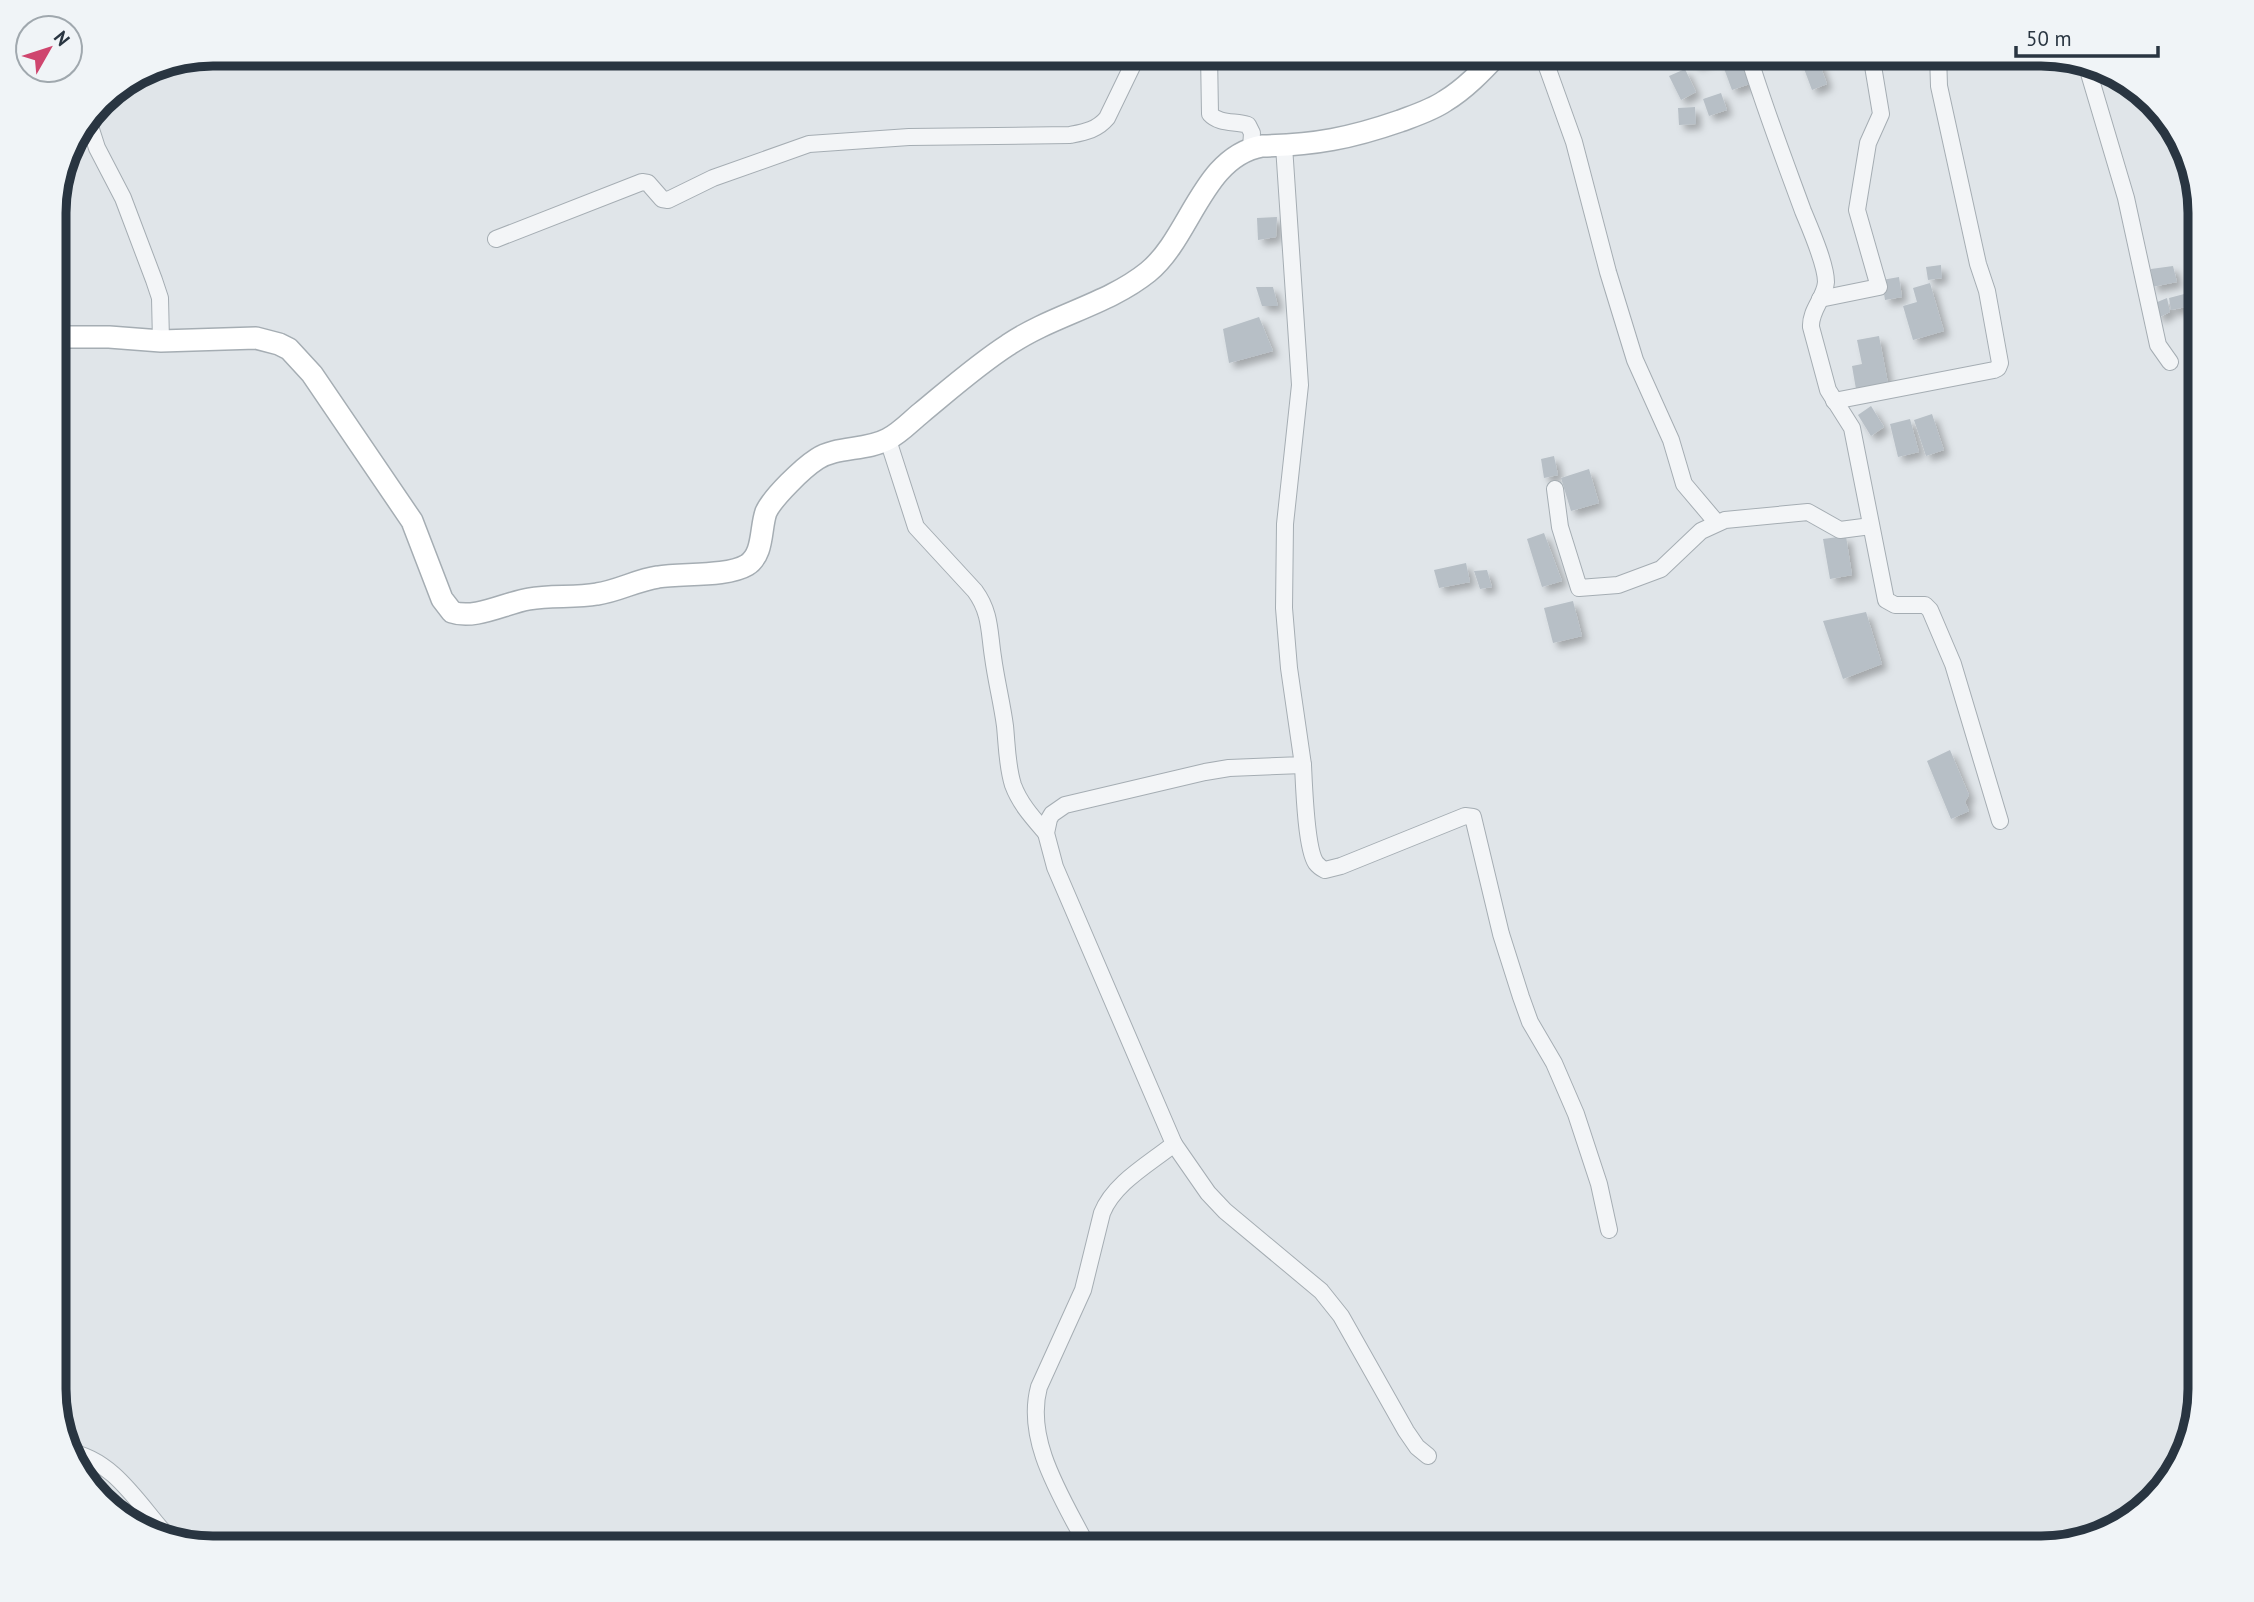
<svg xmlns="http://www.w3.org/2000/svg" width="2254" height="1602" font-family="'PT Sans',sans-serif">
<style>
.building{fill:#b7bfc6;filter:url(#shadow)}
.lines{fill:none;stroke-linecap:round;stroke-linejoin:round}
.street-casing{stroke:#a5adb3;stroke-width:18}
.secondary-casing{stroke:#a5adb3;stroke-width:24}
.street{stroke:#f3f5f7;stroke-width:16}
.secondary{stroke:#fff;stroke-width:21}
.rim{fill:none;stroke:#293541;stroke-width:9}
</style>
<defs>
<filter id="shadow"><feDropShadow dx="5.5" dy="5.5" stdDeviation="3.5" flood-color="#0004"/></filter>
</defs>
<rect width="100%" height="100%" fill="#e0e5e9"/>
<g class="building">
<path d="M1690 54H1709L1711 58 1695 65Z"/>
<path d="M1722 54H1740L1750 84 1732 90 1719 55Z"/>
<path d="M1811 54H1816L1827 84 1812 90 1800 58Z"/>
<path d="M1685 69 1696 92 1681 100 1669 76Z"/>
<path d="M1721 93 1727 110 1709 116 1703 99Z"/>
<path d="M1695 107 1696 124 1679 125 1678 108Z"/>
<path d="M1277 217 1276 237 1258 240 1257 218Z"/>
<path d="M1941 265 1942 278 1928 280 1926 267Z"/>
<path d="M2173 266 2177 282 2152 287 2151 269Z"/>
<path d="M1899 277 1902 297 1885 300 1882 280Z"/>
<path d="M1930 283 1944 331 1913 340 1903 306 1917 302 1913 288Z"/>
<path d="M1256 287H1273L1278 306H1262Z"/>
<path d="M2188 293 2190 300 2200 299V341L2191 306 2171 310 2169 298Z"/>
<path d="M2167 298 2170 312 2158 318 2155 303Z"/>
<path d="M1259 317 1273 351 1229 363 1223 329Z"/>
<path d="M1879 336 1888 383 1856 389 1852 366 1862 364 1857 340Z"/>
<path d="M1871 406 1884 427 1871 436 1858 415Z"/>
<path d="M1932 414 1944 450 1926 456 1914 420Z"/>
<path d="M1910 419 1919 452 1898 457 1890 424Z"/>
<path d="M1554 456 1558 475 1544 478 1541 459Z"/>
<path d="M1589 469 1599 503 1571 511 1561 478Z"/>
<path d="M1544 533 1562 581 1542 587 1527 539Z"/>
<path d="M1846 536 1852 575 1830 579 1823 539Z"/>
<path d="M1466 563 1470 582 1439 588 1434 570Z"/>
<path d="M1487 570 1492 587 1480 589 1474 571Z"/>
<path d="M1573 601 1582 636 1553 643 1544 608Z"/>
<path d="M1866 612 1882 664 1843 679 1823 621Z"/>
<path d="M1950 750 1969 795 1965 802 1969 811 1951 819 1927 761Z"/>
</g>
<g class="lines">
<g class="street-casing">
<g id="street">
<path d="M1209 54 1210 114C1219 124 1235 121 1248 125L1252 133 1251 148"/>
<path d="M1538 54 1546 64 1574 142 1608 272 1635 360 1671 440 1684 484 1717 523"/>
<path d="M1748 54C1764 107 1784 159 1803 211 1810 228 1826 264 1826 282 1825 298 1810 310 1811 327L1828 390 1852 428 1886 600 1895 605H1925L1930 610 1953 664 2000 821"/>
<path d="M2088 70 2126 198 2158 345 2170 362"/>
<path d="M88 120 97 148 123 198 154 280 160 298 161 341"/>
<path d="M496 239 642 182 648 183 662 199 668 200 713 178 809 144 909 137 1070 135C1085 132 1097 130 1107 118L1138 54"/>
<path d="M1820 299 1879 287 1857 210 1868 143 1881 114 1871 54"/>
<path d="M1834 401 1994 370 1998 368 2000 363 1987 291 1978 264 1939 86 1938 54"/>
<path d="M888 440 916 527 975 591C991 613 989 632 993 657 996 680 1002 703 1005 726 1007 746 1007 766 1013 785 1020 804 1033 818 1046 833"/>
<path d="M1555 489 1560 527 1579 588 1618 585 1661 569 1701 531 1725 520 1808 512 1840 530 1871 526"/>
<path d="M1303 765C1304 785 1306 849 1316 863 1319 867 1321 868 1325 870L1341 866 1465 816 1473 817 1501 934 1521 997 1530 1022 1554 1063 1576 1114 1599 1184 1609 1230"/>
<path d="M1174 1144 1208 1193 1225 1211 1321 1291 1341 1316 1406 1431 1417 1447 1428 1456"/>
<path d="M69 1452C111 1459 136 1500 162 1530"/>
<path d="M1088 1548C1064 1500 1024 1442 1039 1387L1083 1290 1102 1213C1114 1183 1149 1164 1174 1144L1055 867 1046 833 1049 819 1052 814 1065 805 1205 772 1229 768 1303 765 1289 668 1284 608 1285 524 1300 385 1284 146"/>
</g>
</g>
<g class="secondary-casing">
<g id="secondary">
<path d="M1637 54 1647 56 1651 54"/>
<path d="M55 337H109L161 341 256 338 279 344 289 349 312 374 412 521 442 599 452 612C475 620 505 603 529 599 551 595 575 598 597 594 618 591 637 580 658 577 682 573 727 577 747 565 764 554 760 529 766 512 773 497 803 468 817 459 837 446 866 451 888 439 900 433 910 422 921 413 949 390 977 365 1008 345 1052 315 1107 305 1148 272 1191 237 1202 157 1262 146 1315 145 1351 138 1400 121 1416 115 1432 110 1445 101 1465 89 1482 71 1498 54"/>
</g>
</g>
<use href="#street" class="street"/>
<use href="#secondary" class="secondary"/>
</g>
<path d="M0 0H2254V1602H0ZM213 66H2041A147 147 0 0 1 2188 213V1389A147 147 0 0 1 2041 1536H213A147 147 0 0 1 66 1389V213A147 147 0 0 1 213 66Z" fill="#f0f4f7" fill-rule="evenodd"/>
<path class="rim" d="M213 66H2041A147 147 0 0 1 2188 213V1389A147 147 0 0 1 2041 1536H213A147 147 0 0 1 66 1389V213A147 147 0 0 1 213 66Z"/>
<g transform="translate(49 49) rotate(51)"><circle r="33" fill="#f0f4f7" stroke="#a0a8ae" stroke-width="2"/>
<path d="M0-5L12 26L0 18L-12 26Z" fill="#cf456e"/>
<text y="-10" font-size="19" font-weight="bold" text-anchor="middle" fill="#293541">N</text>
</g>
<path d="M2016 46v10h142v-10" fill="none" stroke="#293541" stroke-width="3.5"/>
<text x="2026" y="46" font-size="21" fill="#293541" stroke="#f0f4f7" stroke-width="5" paint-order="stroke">50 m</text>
</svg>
